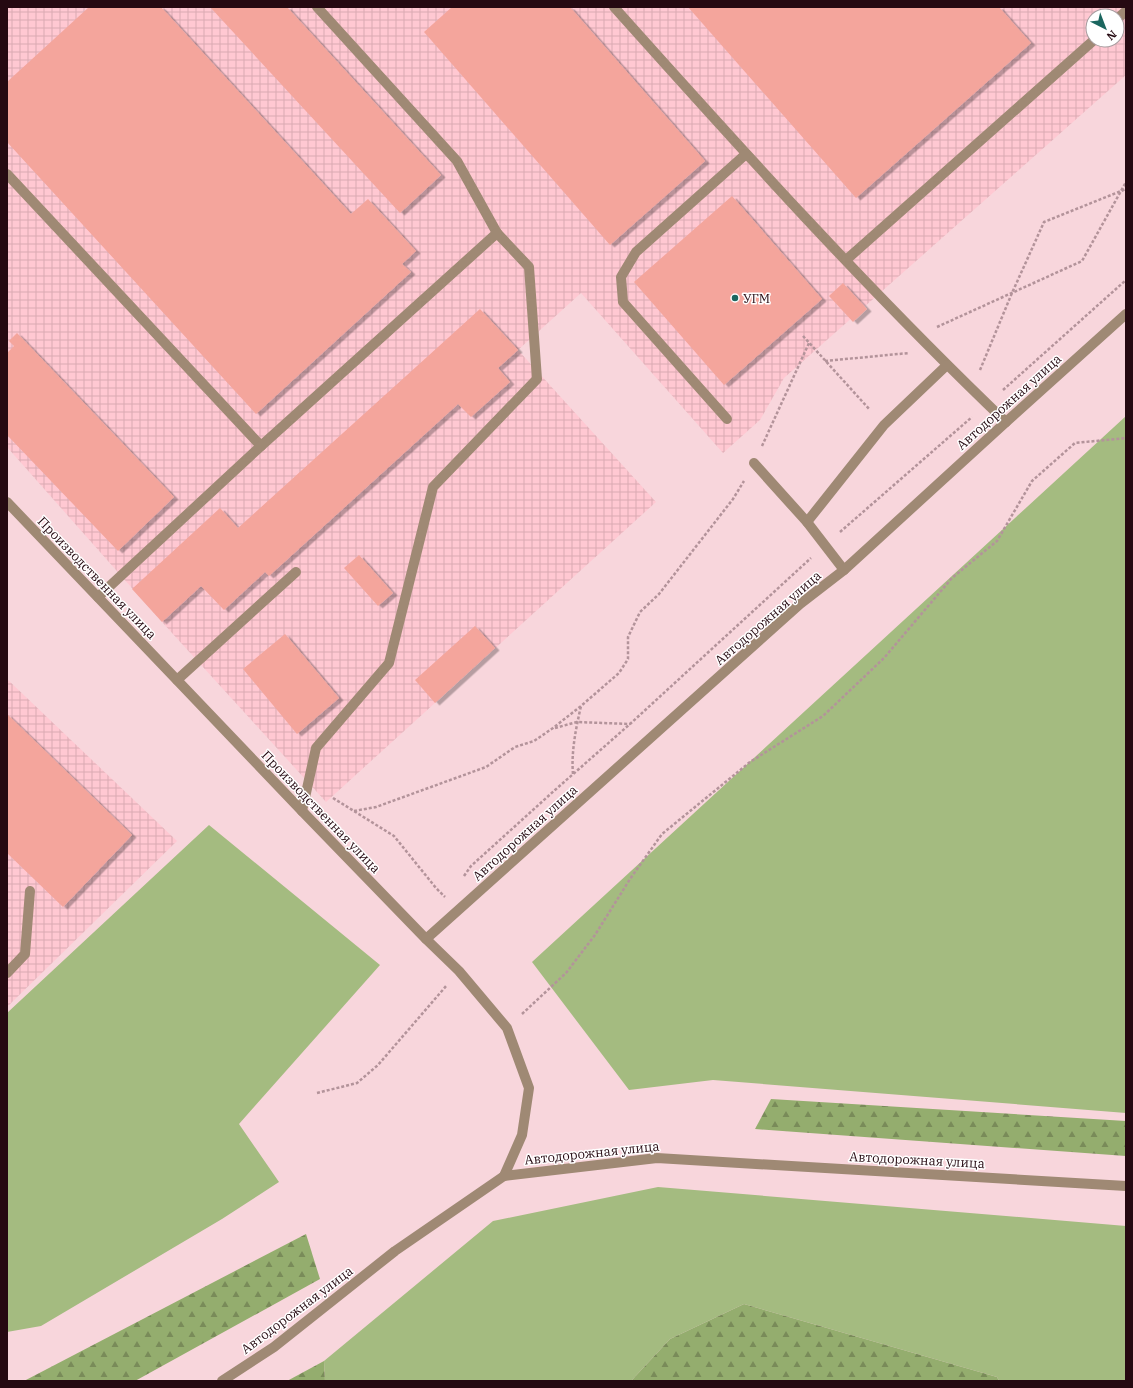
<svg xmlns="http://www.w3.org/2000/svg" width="1133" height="1388" font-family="'IBM Plex Serif',serif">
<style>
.industrial{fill:url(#industrial-grid);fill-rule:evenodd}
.grass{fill:#a4bb80}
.forest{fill:url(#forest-firs)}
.building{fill:#f4a59c;filter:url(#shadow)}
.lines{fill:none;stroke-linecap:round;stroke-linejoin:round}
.path{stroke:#b3939a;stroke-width:2.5;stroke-dasharray:3 2;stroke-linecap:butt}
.service{stroke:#9f8974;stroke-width:10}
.minor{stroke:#9f8974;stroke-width:10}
.poi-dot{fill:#1b665f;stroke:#fff;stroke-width:1.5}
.labels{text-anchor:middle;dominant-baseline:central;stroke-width:3;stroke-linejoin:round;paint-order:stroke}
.poi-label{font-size:13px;fill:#250911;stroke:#fff;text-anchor:start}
.street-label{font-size:13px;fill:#250911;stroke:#fff}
</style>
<defs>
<pattern id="industrial-grid" width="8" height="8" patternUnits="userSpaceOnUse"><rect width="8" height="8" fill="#ffc8d2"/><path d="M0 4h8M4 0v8" fill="none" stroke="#daaab3"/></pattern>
<pattern id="forest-firs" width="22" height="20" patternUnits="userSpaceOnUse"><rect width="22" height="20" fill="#94ad6e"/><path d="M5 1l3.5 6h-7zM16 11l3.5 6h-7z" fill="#798b59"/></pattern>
<filter id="shadow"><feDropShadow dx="4.5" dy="2.5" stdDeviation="0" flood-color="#0004"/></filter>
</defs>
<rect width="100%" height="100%" fill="#f8d6dc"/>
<g class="industrial">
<path d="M7 7H1126V75L784 378 760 420 723 453 581 293 518 350 656 502 326 802 162 622 7 447ZM1093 16H1117V40H1093Z"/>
<path d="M7 679 177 841 7 1007Z"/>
</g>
<g class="grass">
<path d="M1126 416V1113L713 1080 629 1090 532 962Z"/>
<path d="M209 825 380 965 239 1124 279 1182 222 1219 41 1326 7 1332V1013Z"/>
<path d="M658 1187 1126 1226V1381H999L997 1377 744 1304 670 1339 631 1381H325L324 1361 493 1221Z"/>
</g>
<g class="forest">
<path d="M771 1099 1126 1121V1156L755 1129Z"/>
<path d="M306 1234 320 1279 135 1381H24Z"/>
<path d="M744 1304 997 1377 999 1381H631L670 1339Z"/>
<path d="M324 1361 325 1381H287Z"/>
</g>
<g class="building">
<path d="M89 7H161L351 214 368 199 416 251 402 264 411 272 256 414 7 142V82Z"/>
<path d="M210 7H287L441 175 400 213Z"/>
<path d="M452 7H570L705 161 610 245 424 32Z"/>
<path d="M688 7H999L1031 43 856 198Z"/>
<path d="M732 196 822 299 724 385 634 282Z"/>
<path d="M843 283 867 309 853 322 829 296Z"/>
<path d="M480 309 518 350 498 368 510 382 471 417 458 404 269 576 265 572 224 610 201 586 162 622 132 589 220 508 238 528Z"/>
<path d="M17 333 174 497 118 551 7 435V353L14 346 9 341Z"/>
<path d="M359 555 393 593 378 606 344 568Z"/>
<path d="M475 626 495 648 435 703 415 680Z"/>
<path d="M285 634 339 698 297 734 243 669Z"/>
<path d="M7 714 132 835 63 907 7 853Z"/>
</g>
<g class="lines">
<g class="path">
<path d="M937 327 1082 261 1126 182"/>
<path d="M803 336 870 410"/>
<path d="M825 361 909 353"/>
<path d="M980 370 1012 293 1044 222 1126 189"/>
<path d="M1003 390 1126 280"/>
<path d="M762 446 809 343"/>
<path d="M840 532 972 417"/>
<path d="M555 728 577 722 630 724"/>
<path d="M573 774C571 752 576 728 581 706"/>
<path d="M333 798 394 836 436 888 445 897"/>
<path d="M354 811 376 807 486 767 515 747 534 741 553 728 581 706 619 673 628 659V637L640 612 659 594 733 499 744 481"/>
<path d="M464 876 471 866 555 790 630 724 811 558"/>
<path d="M522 1014 566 973 595 935 630 879 662 834 750 762 823 716 884 658 952 578 997 541 1032 481 1075 443 1126 438"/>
<path d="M317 1093 357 1083 378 1065 447 985"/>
</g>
<g class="service">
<path d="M317 7 457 161 497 233"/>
<path d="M614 7C741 149 868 290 1006 422"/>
<path d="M1117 19 1126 11"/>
<path d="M7 174 261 446"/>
<path d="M846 260 1094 40"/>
<path d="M727 419 623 302 621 277 636 252 746 154"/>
<path d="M754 463 807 522 844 570"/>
<path d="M807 522 884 425 947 365"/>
<path d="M98 597 261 446 497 233 529 267 537 379 433 487 389 663 316 748 302 811"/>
<path d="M177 680 296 572"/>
<path d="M7 973 25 954 30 891"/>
</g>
<g class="minor">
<path d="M7 502 302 811 426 939 459 971 507 1028 529 1088 522 1135 504 1176"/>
<path d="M426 939 800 604 844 570 1006 422 1126 314"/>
<path d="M222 1381 274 1347 395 1251 504 1176 657 1158 1126 1186"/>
</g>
</g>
<circle class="poi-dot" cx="735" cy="298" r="4"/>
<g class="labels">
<g class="poi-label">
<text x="743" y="298">УГМ</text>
</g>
<g class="street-label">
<text transform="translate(1009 402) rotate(-42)">Автодорожная улица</text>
<text transform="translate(97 578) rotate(46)">Производственная улица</text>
<text transform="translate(768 618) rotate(-41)">Автодорожная улица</text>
<text transform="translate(321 812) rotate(46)">Производственная улица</text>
<text transform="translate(525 833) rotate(-42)">Автодорожная улица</text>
<text transform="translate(592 1153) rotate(-6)">Автодорожная улица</text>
<text transform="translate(917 1160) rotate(3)">Автодорожная улица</text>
<text transform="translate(297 1310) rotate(-37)">Автодорожная улица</text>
</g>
</g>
<rect width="1133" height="1388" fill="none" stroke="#250911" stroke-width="16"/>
<g transform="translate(1105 28) rotate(138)"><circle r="19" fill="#ffffff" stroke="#a89da0"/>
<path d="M0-3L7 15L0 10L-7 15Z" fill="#1b665f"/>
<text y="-6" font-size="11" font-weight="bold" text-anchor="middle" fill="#250911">N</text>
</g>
</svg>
